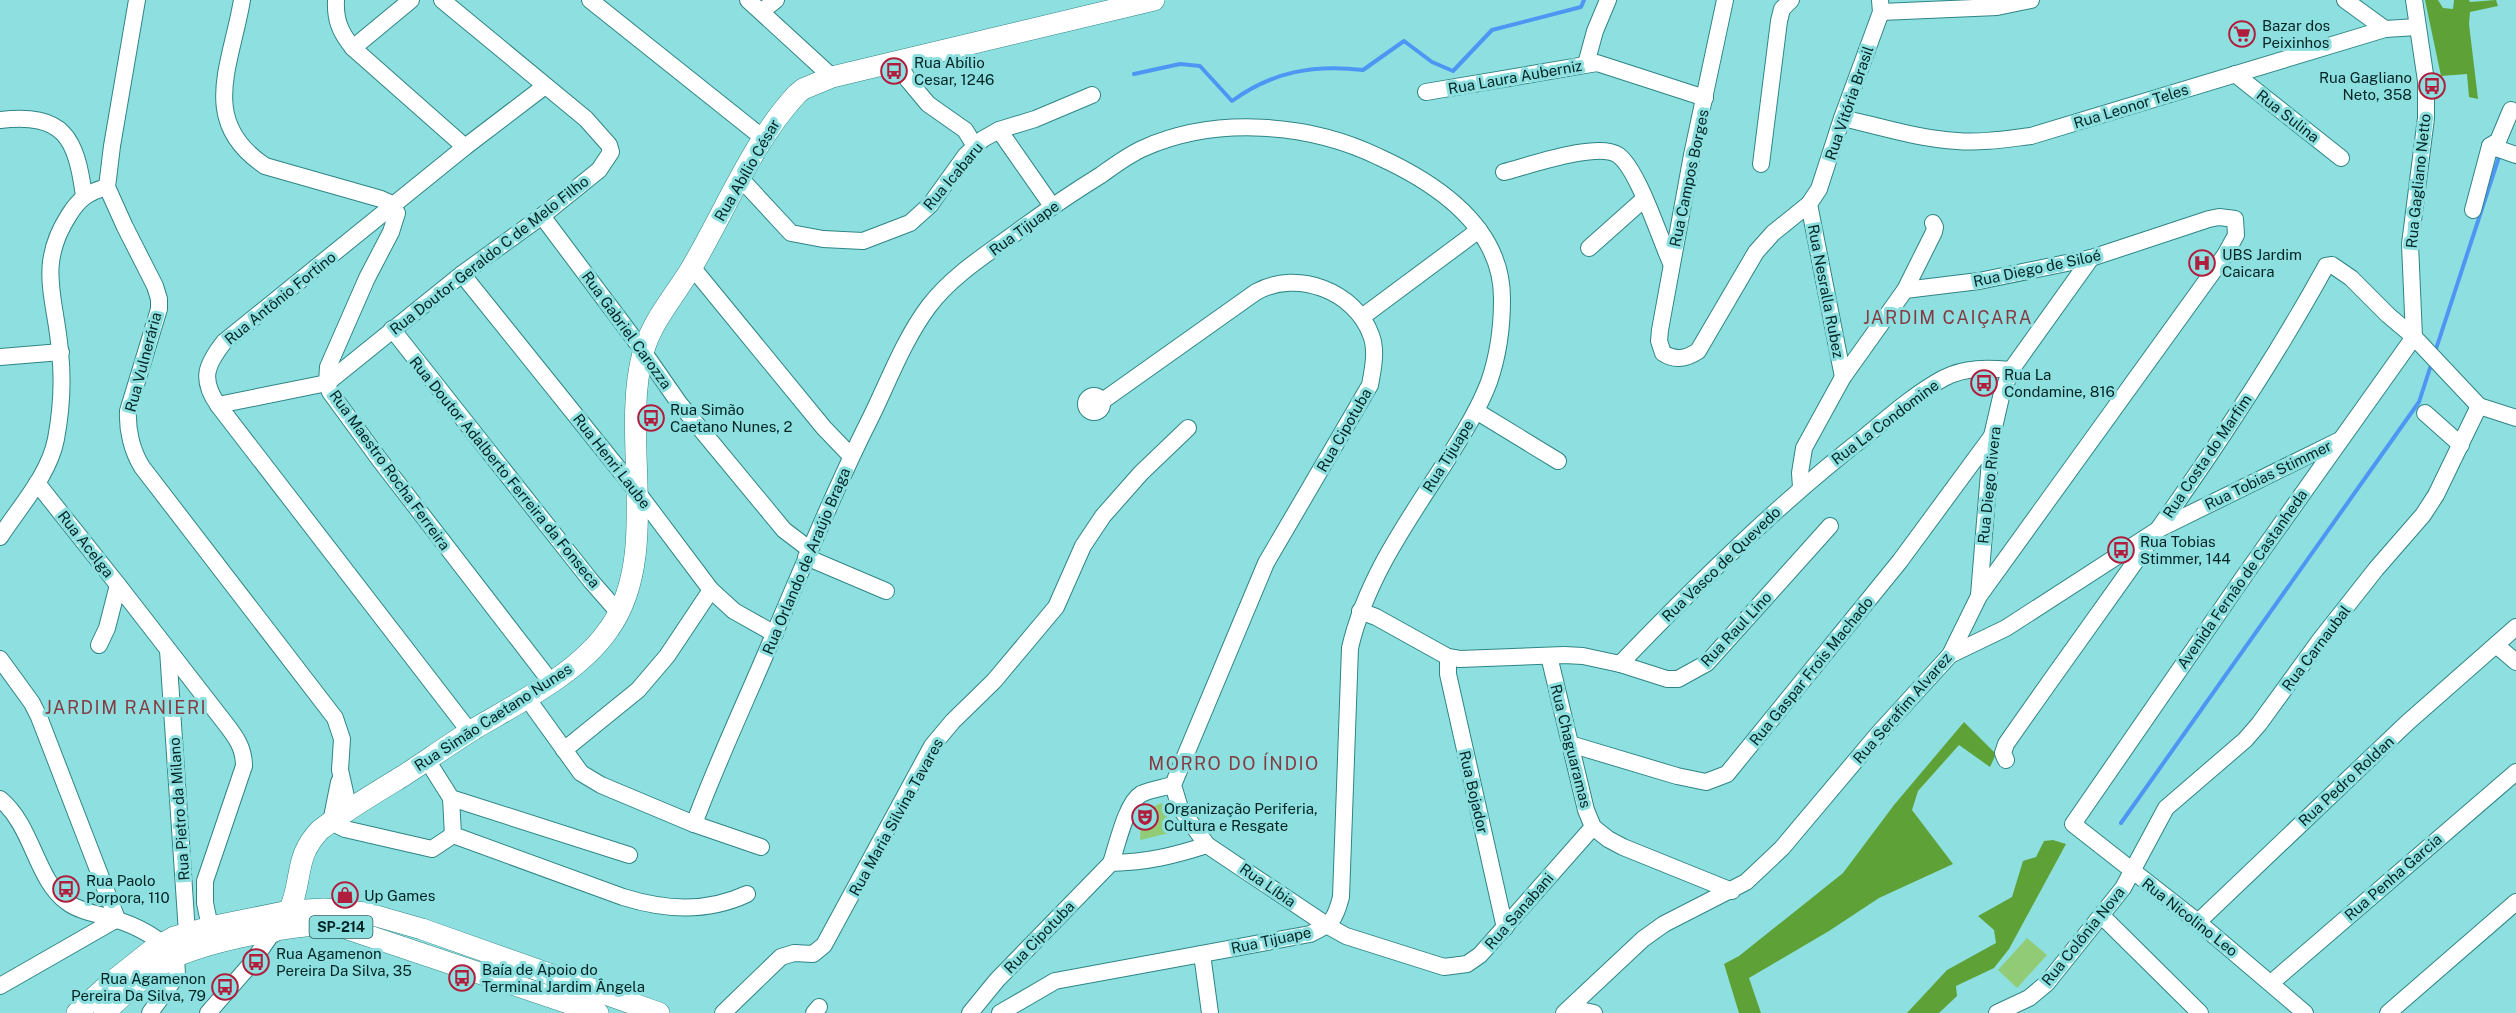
<svg xmlns="http://www.w3.org/2000/svg" width="2516" height="1013" font-family="'Public Sans',sans-serif">
<style>
.green{fill:#91cb76}
.forest{fill:#5ea237}
.lines{fill:none;stroke-linecap:round;stroke-linejoin:round}
.stream{stroke:#4e96f3;stroke-width:4}
.minor-casing{stroke:#2f8585;stroke-width:18}
.major-casing{stroke:#2f8585;stroke-width:22}
.minor{stroke:#fff;stroke-width:16}
.major{stroke:#fff;stroke-width:21}
.labels{text-anchor:middle;dominant-baseline:central;stroke-width:6;stroke-linejoin:round;paint-order:stroke}
.shield{fill:#8ee0e0;stroke:#2b5c5c;stroke-width:1.5}
.shield-label{font-size:14px;font-weight:bold;fill:#002323}
.poi-label{font-size:15px;fill:#002323;stroke:#8ee0e0;text-anchor:start}
.street-label{font-size:15px;fill:#002323;stroke:#8ee0e0}
.quarter-label{font-size:18px;letter-spacing:1.5px;fill:#843b42;stroke:#8ee0e0}
</style>
<rect width="100%" height="100%" fill="#8ee0e0"/>
<g class="green">
<path d="M1162 803 1178 831 1140 840 1141 822 1145 810Z"/>
<path d="M2027 938 2047 955 2017 988 1998 970Z"/>
</g>
<g class="forest">
<path d="M2425 0H2438L2443 8 2453 9 2454 0H2469L2470 2 2496 0 2498 6 2470 12 2469 24 2478 99 2469 97 2467 74 2441 76Z"/>
<path d="M1964 722 1996 754 1990 767 1959 745 1918 791 1912 810 1953 864 1879 898 1829 931 1749 978 1761 1013H1739L1724 964 1739 956 1843 873 1894 805Z"/>
<path d="M2053 840 2066 844 2009 949 1994 968 1956 986 1957 996 1939 1013H1907L1947 970 1996 943 1994 930 1978 916 2012 897 2023 861 2036 857 2044 841Z"/>
</g>
<g class="lines">
<g class="stream">
<path d="M1134 74 1180 64 1200 66 1232 101C1272 72 1313 64 1363 70L1404 41 1432 62 1453 71 1492 30 1581 7 1584 0"/>
<path d="M2435 352 2500 154"/>
<path d="M2121 823 2419 402 2432 362"/>
</g>
<g class="minor-casing">
<g id="minor">
<path d="M137 0 112 146 107 187 125 227 155 286 159 299V309L128 411C127 430 132 451 142 467L335 718 342 739 340 770 349 810"/>
<path d="M242 0C231 66 198 121 265 166L381 199 390 203 397 213 391 232 367 278 328 367 327 383 330 392 379 459 551 682"/>
<path d="M336 0C335 20 340 32 353 48L465 147"/>
<path d="M590 0 763 138"/>
<path d="M748 0 832 77"/>
<path d="M1725 0 1692 155 1660 330 1659 341 1663 353C1675 361 1686 359 1698 351L1756 252 1773 233 1809 204 1819 189 1842 118 1881 12 1880 0"/>
<path d="M2345 0 2385 29"/>
<path d="M2414 0 2426 81V118L2410 244 2414 337"/>
<path d="M762 11 776 0"/>
<path d="M1881 12 1997 7 2031 0"/>
<path d="M353 48 411 0"/>
<path d="M898 62 908 80 928 104 965 130 975 146"/>
<path d="M1586 64 1595 31 1608 0"/>
<path d="M2235 74 2341 158"/>
<path d="M1426 92 1597 63 1705 98"/>
<path d="M1842 118C1879 126 1918 139 1957 141 1982 143 2006 139 2031 136L2385 29 2417 27"/>
<path d="M0 120C64 113 76 137 84 196"/>
<path d="M999 130 1035 119 1092 95"/>
<path d="M2490 146 2516 155"/>
<path d="M1761 164 1779 21 1782 9 1791 0"/>
<path d="M1504 172C1528 166 1598 141 1618 155 1638 169 1660 239 1671 263"/>
<path d="M741 179 791 233 823 239 863 241 910 223 930 205 966 155 983 139 999 130 1052 206"/>
<path d="M1809 204 1843 377"/>
<path d="M2473 210 2490 146 2498 141 2511 110"/>
<path d="M542 216 638 344 679 403 784 530 809 549"/>
<path d="M1589 248 1644 199"/>
<path d="M692 267 824 428 851 456"/>
<path d="M462 274 638 493 711 590 734 611 775 634"/>
<path d="M1362 317 1479 230"/>
<path d="M392 329 591 581 619 613"/>
<path d="M0 357 61 352"/>
<circle cx="1094" cy="404" r="8"/>
<path d="M1101 402 1256 292C1297 269 1355 291 1371 335 1377 350 1373 369 1370 385L1266 563 1173 785 1180 808 1207 845 1328 926 1346 936 1444 967 1467 964 1480 955 1593 827"/>
<path d="M218 405 327 383 462 274 542 216 599 170 611 152 609 145 586 119 442 0"/>
<path d="M1476 411 1558 461"/>
<path d="M2425 413 2461 445"/>
<path d="M37 483 118 585 107 628 99 645"/>
<path d="M1801 487 1800 473 1804 448 1843 377 1905 290 1934 232 1935 227 1933 223"/>
<path d="M0 537C20 506 49 475 56 439 61 412 63 379 60 352 56 298 36 266 69 215 79 199 88 192 107 187"/>
<path d="M806 557 886 591"/>
<path d="M118 585 225 723C236 737 244 748 244 766L205 881V903L210 927"/>
<path d="M1979 595 1992 436 2001 397 2011 370 2091 258"/>
<path d="M1360 611 1376 617 1448 657 1460 659 1564 655 1583 656 1620 664C1698 583 1778 504 1867 435 1891 415 1916 393 1944 378 1965 367 1988 368 2011 370"/>
<path d="M2496 645 2516 662"/>
<path d="M168 650 187 933"/>
<path d="M1950 655 2006 628 2159 529 2338 441"/>
<path d="M1549 656 1586 810 1593 827 1608 839 1623 847 1732 891"/>
<path d="M1448 657V674L1505 928"/>
<path d="M0 659 32 703 39 717 117 919"/>
<path d="M1620 664 1667 679H1678L1707 663 1830 526"/>
<path d="M527 698 581 773 601 785 694 824 761 847"/>
<path d="M470 732 218 405C200 379 206 365 224 342L465 147 545 86"/>
<path d="M1570 744 1677 776 1706 782 1727 774 1900 561 1992 436"/>
<path d="M564 750 638 690 667 656 711 590"/>
<path d="M427 760 451 798 629 855"/>
<path d="M2006 760 2003 753 2006 744C2115 587 2234 434 2326 266L2332 265 2351 278 2388 315 2414 337 2479 406 2516 418"/>
<path d="M339 782 331 822 345 829 432 849 453 835"/>
<path d="M451 798 453 835 623 897C665 910 706 913 747 894"/>
<path d="M0 799C33 826 36 880 67 902 80 912 99 914 114 919 138 926 160 939 176 956L177 975 150 1013"/>
<path d="M694 824C717 762 746 701 772 639 803 567 832 495 867 425 887 386 902 342 929 306 954 273 992 251 1025 226 1050 208 1075 191 1101 175 1115 165 1128 155 1144 148 1216 116 1309 123 1379 157 1438 184 1503 228 1502 300 1502 328 1498 356 1489 382 1478 411 1461 437 1445 463 1407 522 1366 579 1350 648L1341 897C1335 920 1332 924 1310 934L1055 981 1000 1013"/>
<path d="M1111 863C1117 846 1126 803 1141 794 1151 789 1163 788 1173 785"/>
<path d="M2102 916 2200 1013"/>
<path d="M2198 922 2407 723 2516 627"/>
<path d="M1202 954 1210 1013"/>
<path d="M2271 983 2516 772"/>
<path d="M0 986 117 919"/>
<path d="M1571 1008 1594 1013"/>
<path d="M208 1013 250 965 273 932"/>
<path d="M723 1013 781 957 794 953 813 954 824 945 932 746 953 721 994 681 1056 607 1083 546 1103 516 1141 473 1188 428"/>
<path d="M814 1013 819 1007"/>
<path d="M970 1013 997 980 1111 863C1148 862 1173 856 1207 845"/>
<path d="M1564 1013 1643 939 1664 924 1746 882 1782 848 1878 734 1950 655 1979 596 2225 255 2236 235 2235 219 2219 217 2209 219 2091 258 1979 281 1905 290"/>
<path d="M1997 1013 2029 998 2047 983 2123 888 2166 808 2245 740 2259 724 2320 640 2376 569 2423 515 2436 495 2479 406"/>
<path d="M2305 1013 2198 922 2073 824 2247 572 2414 337"/>
<path d="M2388 1013 2516 902"/>
</g>
</g>
<g class="major-casing">
<g id="major">
<path d="M273 932C279 925 286 917 290 909 303 878 294 857 320 830 346 810 375 793 403 776 426 761 450 744 474 729 518 703 579 673 609 629 662 555 620 438 643 353 651 322 676 294 692 267 725 211 753 141 797 94L803 89 832 77 1154 0"/>
<path d="M77 1013 109 984 153 949 174 937 210 927 289 911 324 909 366 913 422 929 659 1013"/>
<path d="M104 1013C124 995 152 967 177 956 214 940 297 923 336 925L598 1013"/>
</g>
</g>
<use href="#minor" class="minor"/>
<use href="#major" class="major"/>
</g>
<defs>
<g id="supermarket-ring" transform="scale(1.35)"><circle r="9.5" fill="#8ee0e0" stroke="#b11d3d" stroke-width="1.5"/><path d="M-6-5.5h2.5l.6 2H6L4.5 2H-2.5L-4.4-4H-6ZM-1.5 3.2a1.3 1.3 0 1 0 .1 0ZM3 3.2a1.3 1.3 0 1 0 .1 0Z" fill="#b11d3d"/></g>
<g id="bus-ring" transform="scale(1.35)"><circle r="9.5" fill="#8ee0e0" stroke="#b11d3d" stroke-width="1.5"/><path d="M-5-6H5V4H4V6H2V4H-2V6H-4V4H-5ZM-3.5-4V0h7V-4ZM-3.5 1.2v1.5H-2V1.2ZM2 1.2v1.5H3.5V1.2Z" fill="#b11d3d"/></g>
<g id="hospital-ring" transform="scale(1.35)"><circle r="9.5" fill="#8ee0e0" stroke="#b11d3d" stroke-width="1.5"/><path d="M-5-5h3v3.5h4V-5h3V5h-3V1.5h-4V5h-3Z" fill="#b11d3d"/></g>
<g id="theatre-ring" transform="scale(1.35)"><circle r="9.5" fill="#8ee0e0" stroke="#b11d3d" stroke-width="1.5"/><path d="M-5-5.5Q0-4 5-5.5V0Q5 5 0 6Q-5 5-5 0ZM-3.3-2.5H-1v1.5H-3.3ZM1-2.5H3.3v1.5H1ZM-2.8 1Q0 5.5 2.8 1Z" fill="#b11d3d"/></g>
<g id="shop-ring" transform="scale(1.35)"><circle r="9.5" fill="#8ee0e0" stroke="#b11d3d" stroke-width="1.5"/><path d="M-5-2.5h2.3a2.7 3.5 0 0 1 5.4 0H5L5.5 6h-11ZM-1.5-2.5h3a1.5 2.3 0 0 0-3 0Z" fill="#b11d3d"/></g>
</defs>
<g fill-rule="evenodd">
<use href="#supermarket-ring" x="2242" y="34"/>
<use href="#bus-ring" x="894" y="71"/>
<use href="#bus-ring" x="2432" y="86"/>
<use href="#hospital-ring" x="2202" y="263"/>
<use href="#bus-ring" x="1984" y="383"/>
<use href="#bus-ring" x="651" y="418"/>
<use href="#bus-ring" x="2121" y="550"/>
<use href="#theatre-ring" x="1145" y="817"/>
<use href="#bus-ring" x="66" y="889"/>
<use href="#shop-ring" x="345" y="895"/>
<use href="#bus-ring" x="256" y="962"/>
<use href="#bus-ring" x="462" y="978"/>
<use href="#bus-ring" x="225" y="987"/>
</g>
<g class="labels">
<rect class="shield" x="309.5" y="916" width="63" height="22" rx="4.5"/>
<g class="shield-label">
<text x="341" y="927">SP-214</text>
</g>
<g class="poi-label">
<text x="2262" y="25">Bazar dos<tspan x="2262" dy="17">Peixinhos</tspan></text>
<text x="914" y="62">Rua Abílio<tspan x="914" dy="17">Cesar, 1246</tspan></text>
<text x="2412" y="77" text-anchor="end">Rua Gagliano<tspan x="2412" dy="17">Neto, 358</tspan></text>
<text x="2222" y="254">UBS Jardim<tspan x="2222" dy="17">Caicara</tspan></text>
<text x="2004" y="374">Rua La<tspan x="2004" dy="17">Condamine, 816</tspan></text>
<text x="670" y="409">Rua Simão<tspan x="670" dy="17">Caetano Nunes, 2</tspan></text>
<text x="2140" y="541">Rua Tobias<tspan x="2140" dy="17">Stimmer, 144</tspan></text>
<text x="1164" y="808">Organização Periferia,<tspan x="1164" dy="17">Cultura e Resgate</tspan></text>
<text x="86" y="880">Rua Paolo<tspan x="86" dy="17">Porpora, 110</tspan></text>
<text x="364" y="895">Up Games</text>
<text x="276" y="953">Rua Agamenon<tspan x="276" dy="17">Pereira Da Silva, 35</tspan></text>
<text x="482" y="969">Baía de Apoio do<tspan x="482" dy="17">Terminal Jardim Ângela</tspan></text>
<text x="206" y="978" text-anchor="end">Rua Agamenon<tspan x="206" dy="17">Pereira Da Silva, 79</tspan></text>
</g>
<g class="street-label">
<text transform="translate(1515 77) rotate(-10)">Rua Laura Auberniz</text>
<text transform="translate(1849 103) rotate(-71)">Rua Vitória Brasil</text>
<text transform="translate(2131 106) rotate(-17)">Rua Leonor Teles</text>
<text transform="translate(2288 116) rotate(38)">Rua Sulina</text>
<text transform="translate(747 170) rotate(-60)">Rua Abílio César</text>
<text transform="translate(953 176) rotate(-50)">Rua Icabaru</text>
<text transform="translate(1689 178) rotate(-78)">Rua Campos Borges</text>
<text transform="translate(2418 181) rotate(-84)">Rua Gagliano Netto</text>
<text transform="translate(1024 228) rotate(-36)">Rua Tijuape</text>
<text transform="translate(489 255) rotate(-38)">Rua Doutor Geraldo C de Melo Filho</text>
<text transform="translate(2037 268) rotate(-12)">Rua Diego de Siloé</text>
<text transform="translate(1826 291) rotate(79)">Rua Nesralla Rubez</text>
<text transform="translate(280 298) rotate(-39)">Rua Antônio Fortino</text>
<text transform="translate(627 330) rotate(54)">Rua Gabriel Carozza</text>
<text transform="translate(143 362) rotate(-75)">Rua Vulnerária</text>
<text transform="translate(1885 422) rotate(-37)">Rua La Condomine</text>
<text transform="translate(1344 430) rotate(-60)">Rua Cipotuba</text>
<text transform="translate(1448 456) rotate(-58)">Rua Tijuape</text>
<text transform="translate(2207 456) rotate(-56)">Rua Costa do Marfim</text>
<text transform="translate(612 461) rotate(52)">Rua Henri Laube</text>
<text transform="translate(390 470) rotate(54)">Rua Maestro Rocha Ferreira</text>
<text transform="translate(505 472) rotate(51)">Rua Doutor Adalberto Ferreira da Fonseca</text>
<text transform="translate(2268 475) rotate(-26)">Rua Tobias Stimmer</text>
<text transform="translate(1989 485) rotate(-84)">Rua Diego Rivera</text>
<text transform="translate(86 544) rotate(52)">Rua Acelga</text>
<text transform="translate(806 561) rotate(-67)">Rua Orlando de Araújo Braga</text>
<text transform="translate(1721 564) rotate(-44)">Rua Vasco de Quevedo</text>
<text transform="translate(2242 579) rotate(-55)">Avenida Fernão de Castanheda</text>
<text transform="translate(1736 629) rotate(-47)">Rua Raul Lino</text>
<text transform="translate(2316 648) rotate(-53)">Rua Carnaubal</text>
<text transform="translate(1811 671) rotate(-51)">Rua Gaspar Frois Machado</text>
<text transform="translate(1902 708) rotate(-49)">Rua Serafim Alvarez</text>
<text transform="translate(493 717) rotate(-33)">Rua Simão Caetano Nunes</text>
<text transform="translate(1571 746) rotate(76)">Rua Chaguaramas</text>
<text transform="translate(2346 781) rotate(-43)">Rua Pedro Roldan</text>
<text transform="translate(1474 792) rotate(77)">Rua Bojador</text>
<text transform="translate(179 809) rotate(-94)">Rua Pietro da Milano</text>
<text transform="translate(896 817) rotate(-61)">Rua Maria Silvina Tavares</text>
<text transform="translate(2393 877) rotate(-41)">Rua Penha Garcia</text>
<text transform="translate(1268 885) rotate(35)">Rua Líbia</text>
<text transform="translate(1519 911) rotate(-49)">Rua Sanabani</text>
<text transform="translate(2190 917) rotate(38)">Rua Nicolino Leo</text>
<text transform="translate(2083 936) rotate(-51)">Rua Colônia Nova</text>
<text transform="translate(1039 937) rotate(-46)">Rua Cipotuba</text>
<text transform="translate(1271 940) rotate(-12)">Rua Tijuape</text>
</g>
<g class="quarter-label">
<text x="1948" y="317">JARDIM CAIÇARA</text>
<text x="126" y="707">JARDIM RANIERI</text>
<text x="1234" y="763">MORRO DO ÍNDIO</text>
</g>
</g>
</svg>
